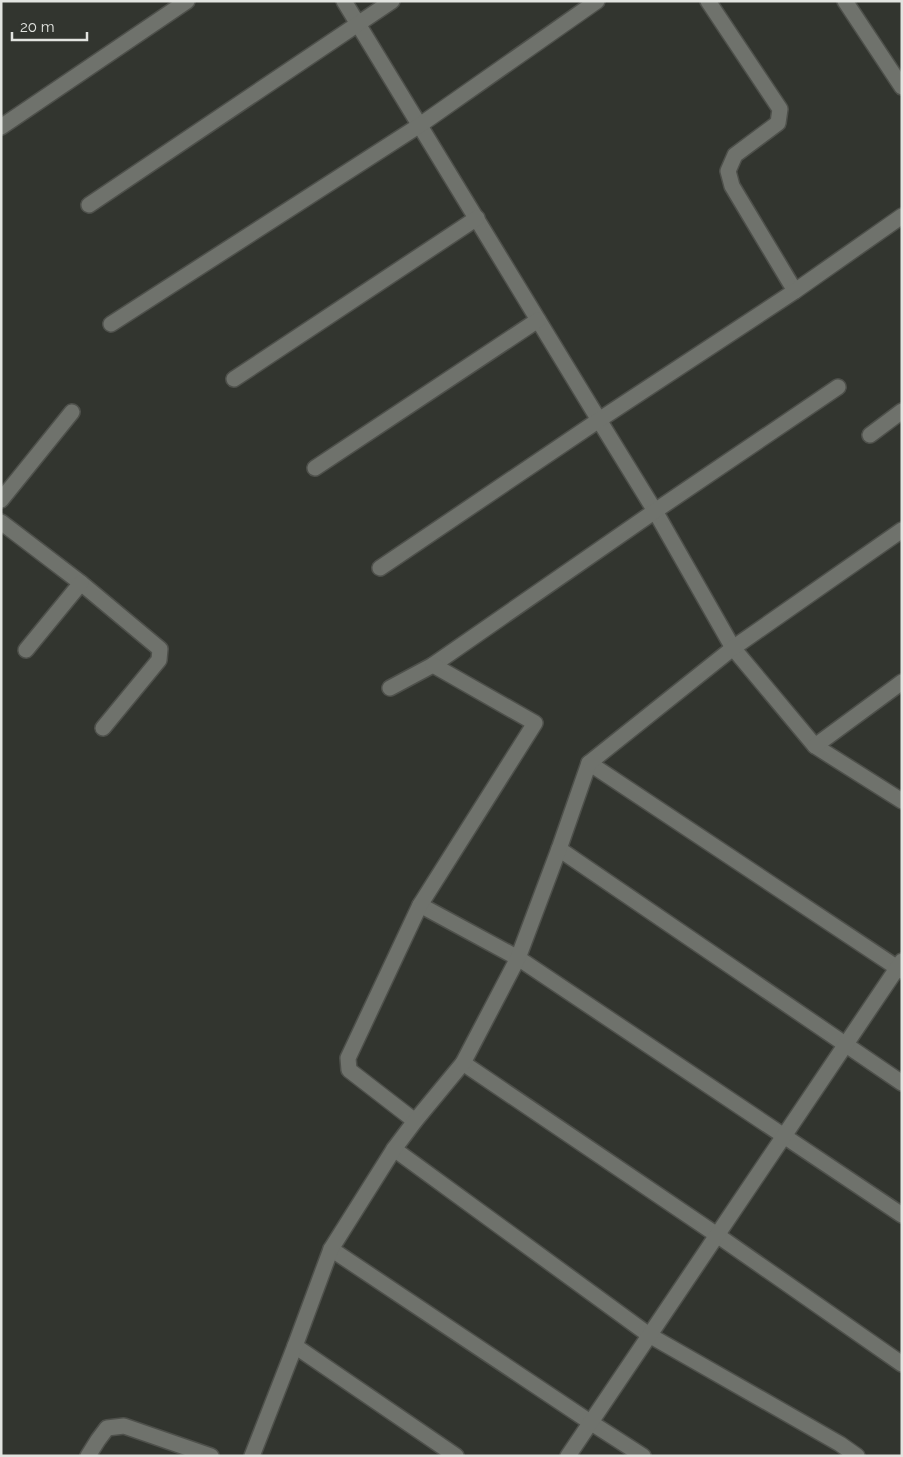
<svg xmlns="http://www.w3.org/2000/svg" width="903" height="1457" font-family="Raleway,sans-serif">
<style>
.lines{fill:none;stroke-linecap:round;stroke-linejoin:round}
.minor-casing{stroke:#4e504b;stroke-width:18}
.minor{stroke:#6f726c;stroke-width:15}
</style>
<rect width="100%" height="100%" fill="#32352f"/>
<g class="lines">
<g class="minor-casing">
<g id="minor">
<path d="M344 1 599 420 655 511 733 648 815 746 902 801"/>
<path d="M708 1 780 109 778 123 735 155 728 171 732 186 795 291"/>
<path d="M845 1 902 87"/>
<path d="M1 127 187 1"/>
<path d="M89 205 392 1"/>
<path d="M111 324 420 125 597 1"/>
<path d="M234 379 477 218"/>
<path d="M870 435 902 411"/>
<path d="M315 468 538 320"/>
<path d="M1 500 72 412"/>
<path d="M1 522 81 583 160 649 159 660 103 728"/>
<path d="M380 568 599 420 795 291 902 216"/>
<path d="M26 650 81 583"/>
<path d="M390 688 433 665 655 511 838 387"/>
<path d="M815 746 902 682"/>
<path d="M589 763 902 971"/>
<path d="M559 849 902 1083"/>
<path d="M420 905 518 958 902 1215"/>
<path d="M463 1063 717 1235 902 1364"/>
<path d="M415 1121 349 1070 348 1058 420 905 535 723 433 665"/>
<path d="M394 1149 649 1335 840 1444 857 1456"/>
<path d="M331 1249 590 1422 643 1456"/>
<path d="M295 1346 456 1456"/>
<path d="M88 1456 98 1440 107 1428 124 1426 211 1456"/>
<path d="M252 1456 295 1346 331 1249 394 1149 415 1121 463 1063 518 958 559 849 589 763 733 648 902 530"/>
<path d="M568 1456 902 961"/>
</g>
</g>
<use href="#minor" class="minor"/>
</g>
<rect width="903" height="1457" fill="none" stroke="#e2e4e0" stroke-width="5"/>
<path d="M12 32v8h75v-8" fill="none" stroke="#e2e4e0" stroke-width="2.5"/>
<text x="20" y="32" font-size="15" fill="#e2e4e0" stroke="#32352f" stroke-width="4" paint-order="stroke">20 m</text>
</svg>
